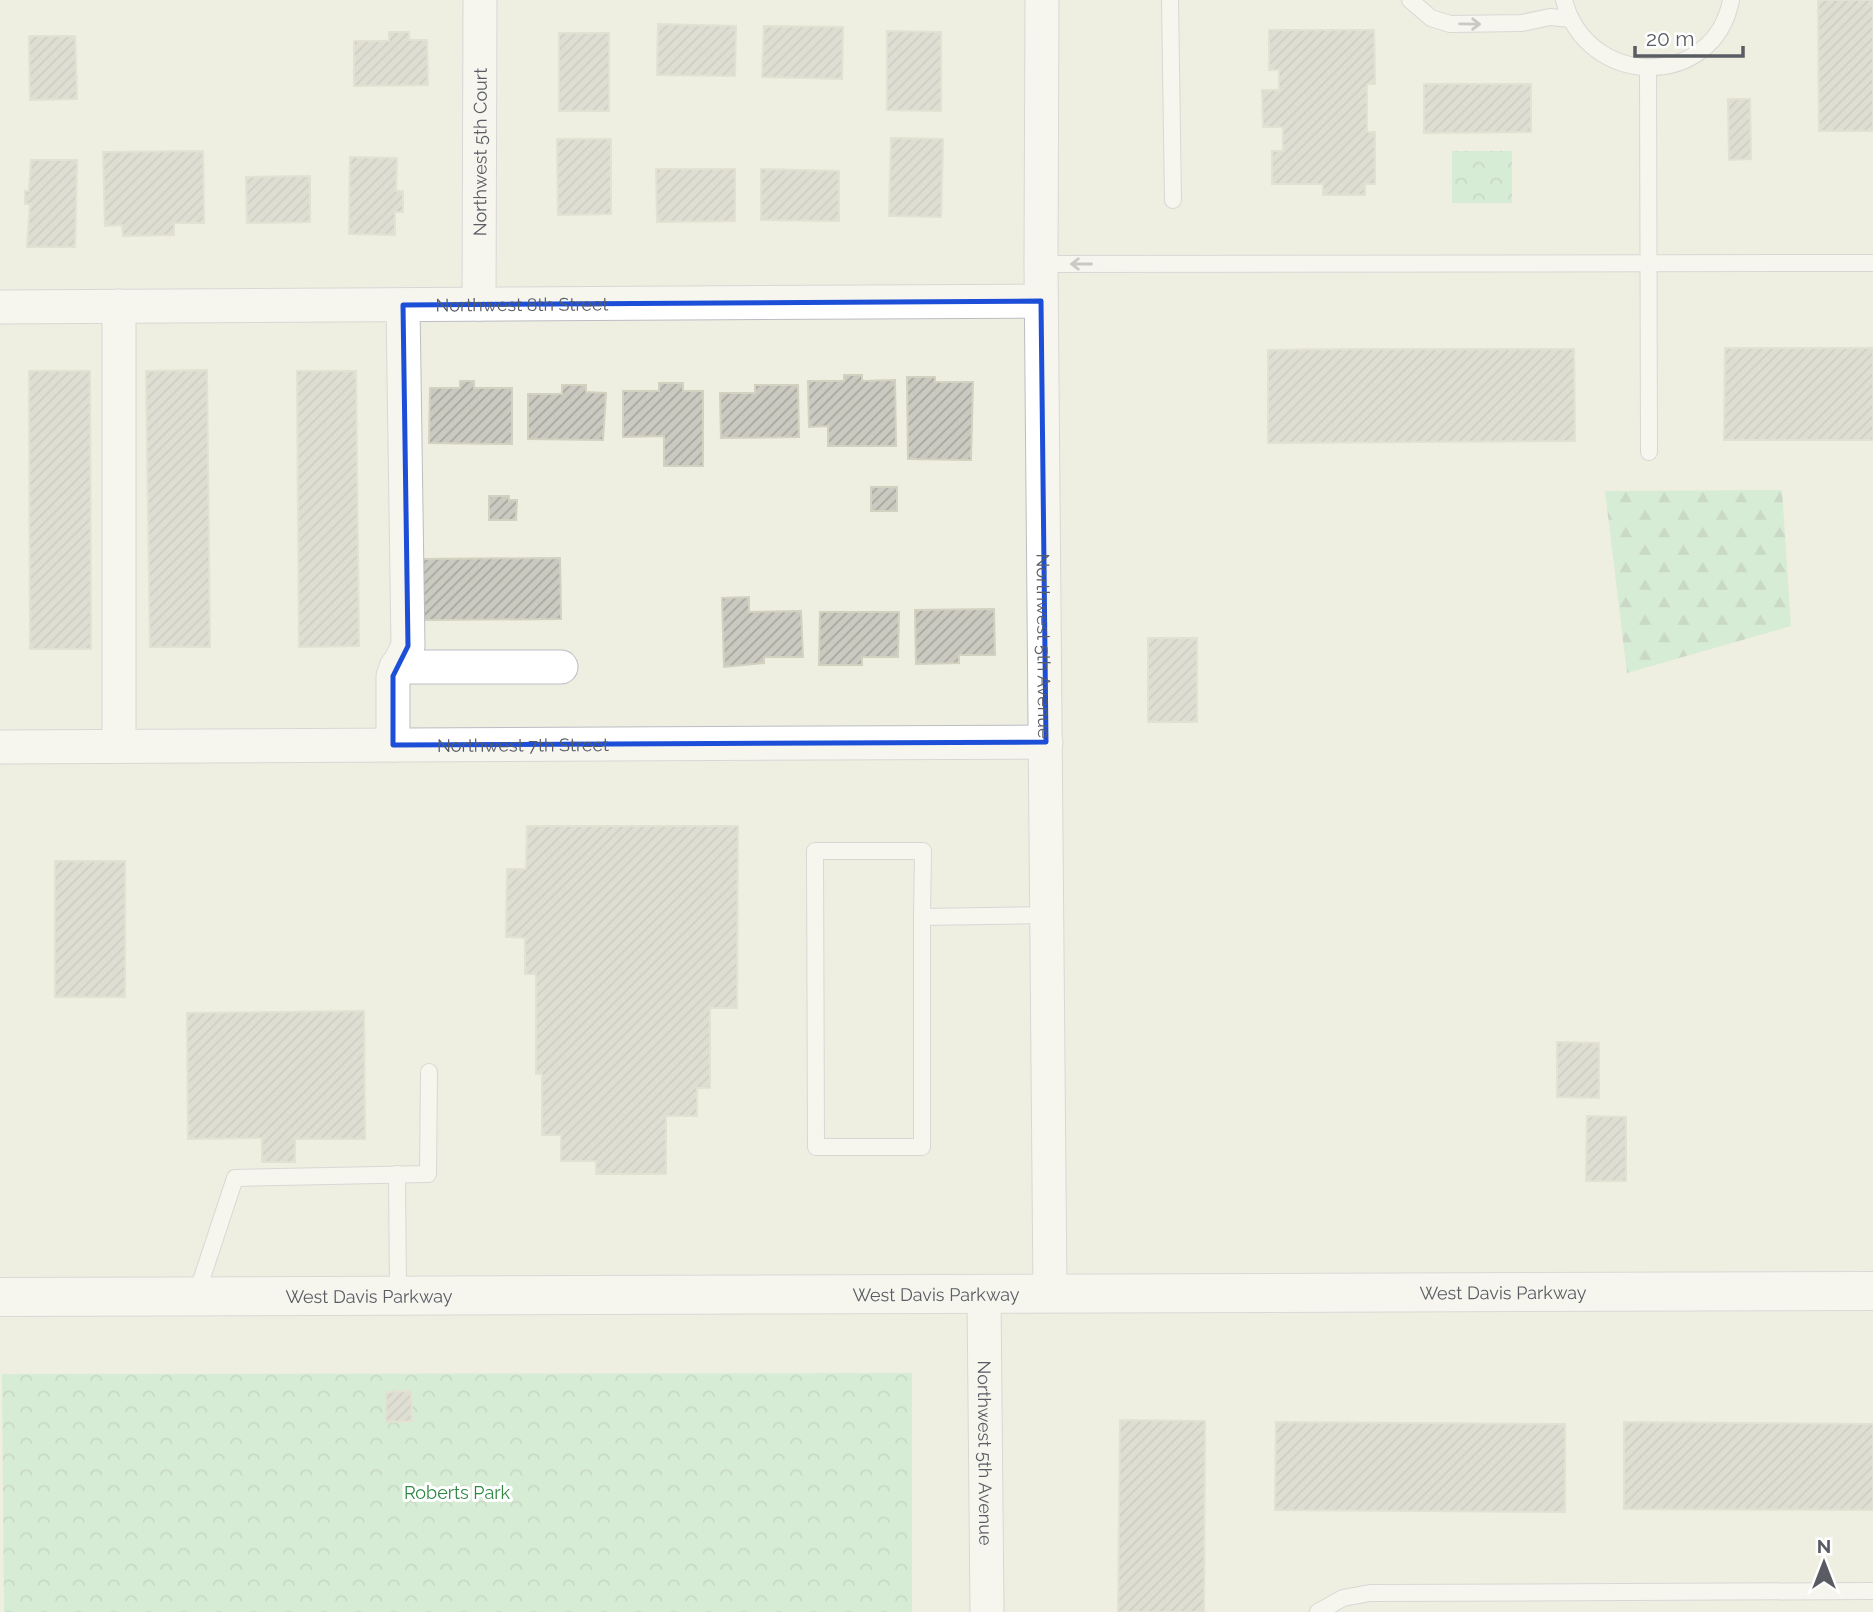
<svg xmlns="http://www.w3.org/2000/svg" width="1873" height="1612" font-family="Raleway,sans-serif">
<style>
.forest{fill:url(#forest-firs)}
.park{fill:url(#park-crowns)}
.building{fill:url(#building-hatch);stroke:#d3d1bf;stroke-width:2}
.lines{fill:none;stroke-linecap:round;stroke-linejoin:round}
.lane-casing{stroke:#bbbdc4;stroke-width:18}
.street-casing{stroke:#bbbdc4;stroke-width:35}
.secondary-casing{stroke:#bebfc8;stroke-width:40}
.lane{stroke:#fff;stroke-width:16}
.street{stroke:#fff;stroke-width:33}
.secondary{stroke:#fff;stroke-width:38}
.oneway{stroke:#9b9da1}
.marked{fill:none;stroke:#1d4ed8;stroke-width:5;stroke-linejoin:round}
.labels{text-anchor:middle;dominant-baseline:central;stroke-width:6;stroke-linejoin:round;paint-order:stroke}
.street-label{font-size:18px;fill:#595c63;stroke:#fff}
.park-label{font-size:18px;fill:#2e8743;stroke:#fff}
</style>
<defs>
<pattern id="forest-firs" width="22" height="20" patternUnits="userSpaceOnUse" patternTransform="scale(1.75)"><rect width="22" height="20" fill="#bbe8c4"/><path d="M5 1l3.5 6h-7zM16 11l3.5 6h-7z" fill="#9bbfa3"/></pattern>
<pattern id="park-crowns" width="20" height="18" patternUnits="userSpaceOnUse" patternTransform="scale(1.75)"><rect width="20" height="18" fill="#bbe8c4"/><path d="M2 6a3 3 0 1 1 6 0M12 15a3 3 0 1 1 6 0" fill="none" stroke="#9bbfa3"/></pattern>
<pattern id="building-hatch" width="6" height="6" patternUnits="userSpaceOnUse" patternTransform="scale(1.75)"><rect width="6" height="6" fill="#cbcac0"/><path d="M-1 1l2-2M0 6l6-6M5 7l2-2" fill="none" stroke="#a8a7a0"/></pattern>
</defs>
<rect width="100%" height="100%" fill="#eeeee1"/>
<path class="forest" d="M1782 490 1791 626 1627 673 1605 491Z"/>
<g class="park">
<rect x="1452" y="151" width="60" height="52"/>
<path d="M912 1373V1612H4L2 1374Z"/>
</g>
<g class="building">
<path d="M1818 0H1873V131H1819Z"/>
<path d="M658 24 736 26 735 76 657 75Z"/>
<path d="M764 26 843 27 842 79 762 77Z"/>
<path d="M1269 30H1374L1375 84H1367V132H1375V184H1365V195H1323V184H1272V151H1283V127H1263L1262 90H1279V70H1269Z"/>
<path d="M887 31 941 32V111L887 110Z"/>
<path d="M389 32H409V40H427L428 85 354 86V41H389Z"/>
<rect x="559" y="33" width="50" height="78"/>
<path d="M29 36H75L77 99 30 100Z"/>
<path d="M1424 84H1531V132L1424 133Z"/>
<path d="M1728 99H1750L1751 159 1729 160Z"/>
<path d="M891 138 943 139 941 217 889 216Z"/>
<path d="M557 139H611V214L558 215Z"/>
<path d="M203 151 204 223H174V235L123 236 122 225 105 226 103 152Z"/>
<path d="M350 157 397 158 396 191H403V212H395V235L349 234Z"/>
<path d="M31 160H77L75 247H27L30 204H25V191H29Z"/>
<path d="M656 169H735V221L657 222Z"/>
<path d="M761 169 839 171V221L761 220Z"/>
<path d="M310 176V222L247 223 246 177Z"/>
<path d="M1725 348H1873V440H1724Z"/>
<path d="M1353 349H1574L1575 441 1268 443V350Z"/>
<path d="M207 370 210 647H150L146 371Z"/>
<path d="M29 371H90L91 649H30Z"/>
<path d="M297 371H356L359 646 299 647Z"/>
<path d="M844 375H862V381L895 380 896 446H828V426L809 427 808 381H844Z"/>
<path d="M907 377H935V382H973L971 460 908 459Z"/>
<path d="M460 381H474V388H512V444L429 443 430 388H460Z"/>
<path d="M659 383H683V391H703V466H664V436L623 437V391H659Z"/>
<path d="M562 385H586V392L606 393 603 440 528 439V394H562Z"/>
<path d="M755 385H798L799 437 721 438 720 393H755Z"/>
<rect x="871" y="487" width="26" height="24"/>
<path d="M489 496H509V500H517L516 520H489Z"/>
<path d="M560 558 561 619 423 620V559Z"/>
<path d="M749 597V612L801 611 803 657H764V663L724 667 722 598Z"/>
<path d="M994 609 995 655H959V663L916 664 915 610Z"/>
<path d="M820 612H899L898 657H862V665H819Z"/>
<rect x="1148" y="638" width="49" height="84"/>
<path d="M527 826H738L737 1008H710V1088H697V1116H666V1174H596V1161H561V1135H542V1074H536V974H525V938L506 937 507 869H526Z"/>
<rect x="55" y="861" width="70" height="136"/>
<path d="M364 1011 365 1139H295V1162H262V1138L188 1139 187 1013Z"/>
<path d="M1557 1042 1599 1043V1098L1557 1097Z"/>
<path d="M1587 1116 1626 1117V1181H1586Z"/>
<path d="M411 1391 412 1421 386 1422V1392Z"/>
<path d="M1120 1420 1205 1421 1204 1612H1118Z"/>
<path d="M1276 1422 1565 1424V1512L1275 1510Z"/>
<path d="M1624 1422 1873 1424V1510L1624 1509Z"/>
</g>
<g class="lines">
<g class="lane-casing">
<g id="lane">
<path d="M1170 0 1173 200"/>
<path d="M1410 0 1431 18 1450 24 1522 23 1550 17 1571 19"/>
<path d="M1564 0C1587 89 1714 90 1731 0"/>
<path d="M1648 68 1649 452"/>
<path d="M1041 264 1873 263"/>
<path d="M922 917V1147H816L815 851H923L922 917 1048 915"/>
<path d="M397 1174 398 1295"/>
<path d="M196 1296 235 1178 428 1174 429 1072"/>
<path d="M1318 1612 1343 1598 1370 1593 1873 1591"/>
</g>
</g>
<g class="street-casing">
<g id="street">
<path id="s1" d="M1042 0 1041 264 1050 1293"/>
<path id="s2" d="M479 304 480 0"/>
<path d="M119 306V746"/>
<path id="s3" d="M0 307 1041 301"/>
<path d="M396 667H561"/>
<path d="M393 745V676L408 646 403 305"/>
<path id="s4" d="M0 747 1046 742"/>
<path id="s5" d="M984 1294 987 1612"/>
</g>
</g>
<g class="secondary-casing">
<g id="secondary">
<path id="s6" d="M0 1297 1873 1291"/>
</g>
</g>
<use href="#lane" class="lane"/>
<use href="#street" class="street"/>
<use href="#secondary" class="secondary"/>
</g>
<defs><path id="oneway-shaft" d="M-6 0H5M1.5-3L5.5 0L1.5 3" fill="none" stroke-width="1.6" stroke-linecap="round" stroke-linejoin="round" transform="scale(1.75)"/></defs>
<g class="oneway">
<use href="#oneway-shaft" transform="translate(1470 24) rotate(1)"/>
<use href="#oneway-shaft" transform="translate(1081 264) rotate(180)"/>
</g>
<path d="M0 0H1873V1612H0ZM1041 301 1046 742 393 745V676L408 646 403 305Z" fill="#eeeee1" fill-opacity=".55" fill-rule="evenodd"/>
<path class="marked" d="M1041 301 1046 742 393 745V676L408 646 403 305Z"/>
<g class="labels">
<g class="street-label">
<text stroke="none"><textPath href="#s2" startOffset="152">Northwest 5th Court</textPath></text>
<text stroke="none"><textPath href="#s3" startOffset="522">Northwest 8th Street</textPath></text>
<text stroke="none"><textPath href="#s1" startOffset="646">Northwest 5th Avenue</textPath></text>
<text stroke="none"><textPath href="#s4" startOffset="523">Northwest 7th Street</textPath></text>
<text stroke="none"><textPath href="#s6" startOffset="1503">West Davis Parkway</textPath></text>
<text stroke="none"><textPath href="#s6" startOffset="936">West Davis Parkway</textPath></text>
<text stroke="none"><textPath href="#s6" startOffset="369">West Davis Parkway</textPath></text>
<text stroke="none"><textPath href="#s5" startOffset="159">Northwest 5th Avenue</textPath></text>
</g>
<g class="park-label">
<text x="457" y="1492">Roberts Park</text>
</g>
</g>
<g transform="translate(1824 1563)" stroke="#ffffff" stroke-width="5" paint-order="stroke">
<path d="M0-5L12 26L0 18L-12 26Z" fill="#595c63"/>
<text y="-10" font-size="19" font-weight="bold" text-anchor="middle" fill="#595c63">N</text>
</g>
<path d="M1635 46v10h108v-10" fill="none" stroke="#595c63" stroke-width="3.5"/>
<text x="1646" y="46" font-size="21" fill="#595c63" stroke="#ffffff" stroke-width="5" paint-order="stroke">20 m</text>
</svg>
